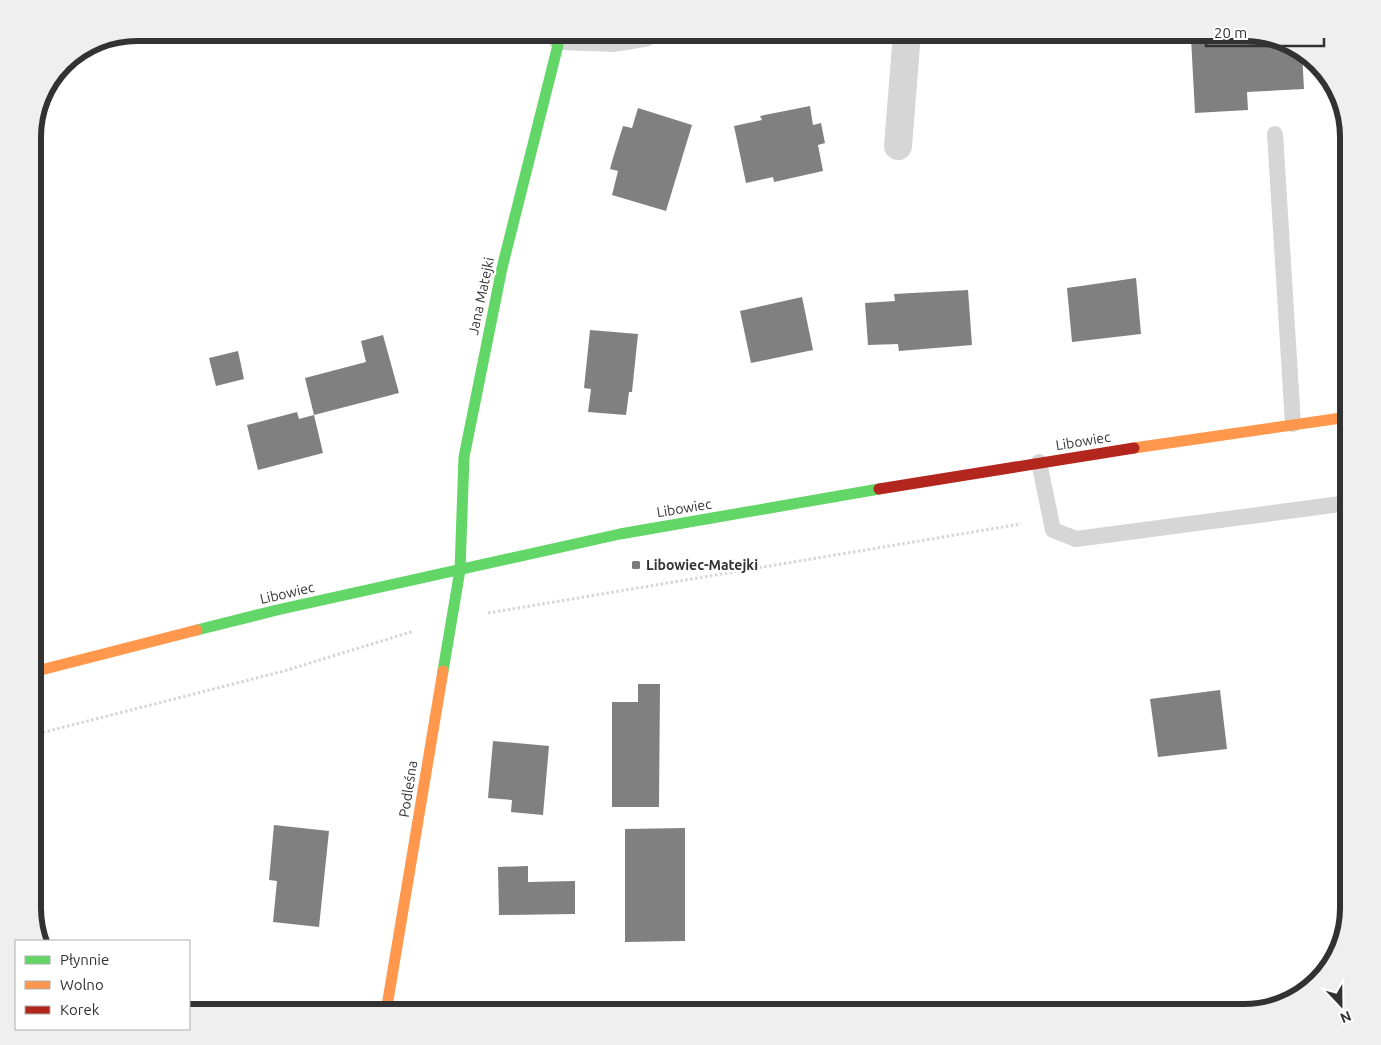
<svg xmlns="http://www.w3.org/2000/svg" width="1381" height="1045" font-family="Ubuntu,sans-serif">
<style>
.building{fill:#808080}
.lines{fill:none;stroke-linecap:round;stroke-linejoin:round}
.path{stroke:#d6d6d6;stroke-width:3;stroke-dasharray:2.5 2.5;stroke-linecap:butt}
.lane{stroke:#d6d6d6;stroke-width:16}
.street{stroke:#d6d6d6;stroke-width:28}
.fast{stroke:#63d668;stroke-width:11}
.slow{stroke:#ff974d;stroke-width:11}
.jam{stroke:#b3261e;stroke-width:11}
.poi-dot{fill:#7a7a7a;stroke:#fff;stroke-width:2}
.labels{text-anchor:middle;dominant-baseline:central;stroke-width:5;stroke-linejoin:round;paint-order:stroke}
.street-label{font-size:14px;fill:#323232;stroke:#fff}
.poi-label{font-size:14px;font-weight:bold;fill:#323232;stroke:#fff;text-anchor:start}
.rim{fill:none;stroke:#323232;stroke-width:6}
</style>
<rect width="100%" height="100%" fill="#fff"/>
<g class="building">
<path d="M1251 35 1285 46V49L1302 53 1304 89 1247 92 1248 110 1195 113 1191 38Z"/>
<path d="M810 106 813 125 821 123 825 143 818 145 823 171 774 182 773 177 746 183 734 126 762 120 760 116Z"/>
<path d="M638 108 692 125 666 211 612 195 618 171 610 169 613 158 623 126 632 128Z"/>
<path d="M1136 278 1141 334 1072 342 1067 288Z"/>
<path d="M968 290 972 345 899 351 898 344 868 345 865 303 895 301 894 294Z"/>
<path d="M802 297 813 350 751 363 740 311Z"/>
<path d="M590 330 638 334 632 392H629L626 415 588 412 591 389 584 388Z"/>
<path d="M383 335 399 393 314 415 305 378 366 362 361 341Z"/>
<path d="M238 351 244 379 216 386 209 358Z"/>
<path d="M297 412 299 419 314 415 323 453 258 470 247 425Z"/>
<path d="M638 684H660L659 807H612V702H638Z"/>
<path d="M1220 690 1227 749 1158 757 1150 699Z"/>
<path d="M493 741 549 746 543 815 511 812 512 800 488 798Z"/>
<path d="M274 825 329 831 319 927 273 922 277 881 269 880Z"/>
<path d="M685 828V941L625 942V829Z"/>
<path d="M528 866V882L575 881V914L499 915 498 867Z"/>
</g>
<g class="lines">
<g class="path">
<path d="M488 613 1021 524"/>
<path d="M33 735 284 671 414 631"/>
</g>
<g class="lane">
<path d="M1275 134 1293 424"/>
<path d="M1039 462 1053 530 1076 539 1348 503"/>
</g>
<g class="street">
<path d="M560 36 614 38 644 33"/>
<path d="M898 146 907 33"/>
</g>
<g class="fast">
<path d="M197 630 277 610 620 534 879 489"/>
<path d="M443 671 460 570 464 457 502 268 561 33"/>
</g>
<g class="slow">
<path d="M1134 448 1348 417"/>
<path d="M33 672 197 630"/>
<path d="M386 1012 443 671"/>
</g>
<path class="jam" d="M879 489 1134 448"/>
</g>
<rect class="poi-dot" x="631" y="560" width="10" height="10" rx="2.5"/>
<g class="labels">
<g class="street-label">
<text transform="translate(481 296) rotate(-78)">Jana Matejki</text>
<text transform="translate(1083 441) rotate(-9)">Libowiec</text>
<text transform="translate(684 508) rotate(-9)">Libowiec</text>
<text transform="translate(287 593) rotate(-13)">Libowiec</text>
<text transform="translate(408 789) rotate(-81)">Podleśna</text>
</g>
<g class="poi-label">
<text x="646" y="565">Libowiec-Matejki</text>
</g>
</g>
<path d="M0 0H1381V1045H0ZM137 41H1244A96 96 0 0 1 1340 137V908A96 96 0 0 1 1244 1004H137A96 96 0 0 1 41 908V137A96 96 0 0 1 137 41Z" fill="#efefef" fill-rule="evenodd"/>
<path class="rim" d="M137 41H1244A96 96 0 0 1 1340 137V908A96 96 0 0 1 1244 1004H137A96 96 0 0 1 41 908V137A96 96 0 0 1 137 41Z"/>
<rect x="15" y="940" width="175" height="90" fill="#ffffff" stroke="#adadad"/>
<rect x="25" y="956" width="25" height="8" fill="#63d668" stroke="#adadad"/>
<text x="60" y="965" font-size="15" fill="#323232">Płynnie</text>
<rect x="25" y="981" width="25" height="8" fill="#ff974d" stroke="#adadad"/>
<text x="60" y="990" font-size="15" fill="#323232">Wolno</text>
<rect x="25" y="1006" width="25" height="8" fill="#b3261e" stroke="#adadad"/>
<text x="60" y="1015" font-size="15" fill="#323232">Korek</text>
<g transform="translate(1341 1005) rotate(158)" stroke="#ffffff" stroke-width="4" paint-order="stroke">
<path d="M0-4L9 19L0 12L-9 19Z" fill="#323232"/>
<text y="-8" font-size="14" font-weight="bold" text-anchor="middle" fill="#323232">N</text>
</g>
<path d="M1206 38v8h118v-8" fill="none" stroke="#323232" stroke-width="2.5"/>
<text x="1214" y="38" font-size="15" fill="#323232" stroke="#ffffff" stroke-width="4" paint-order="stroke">20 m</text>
</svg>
